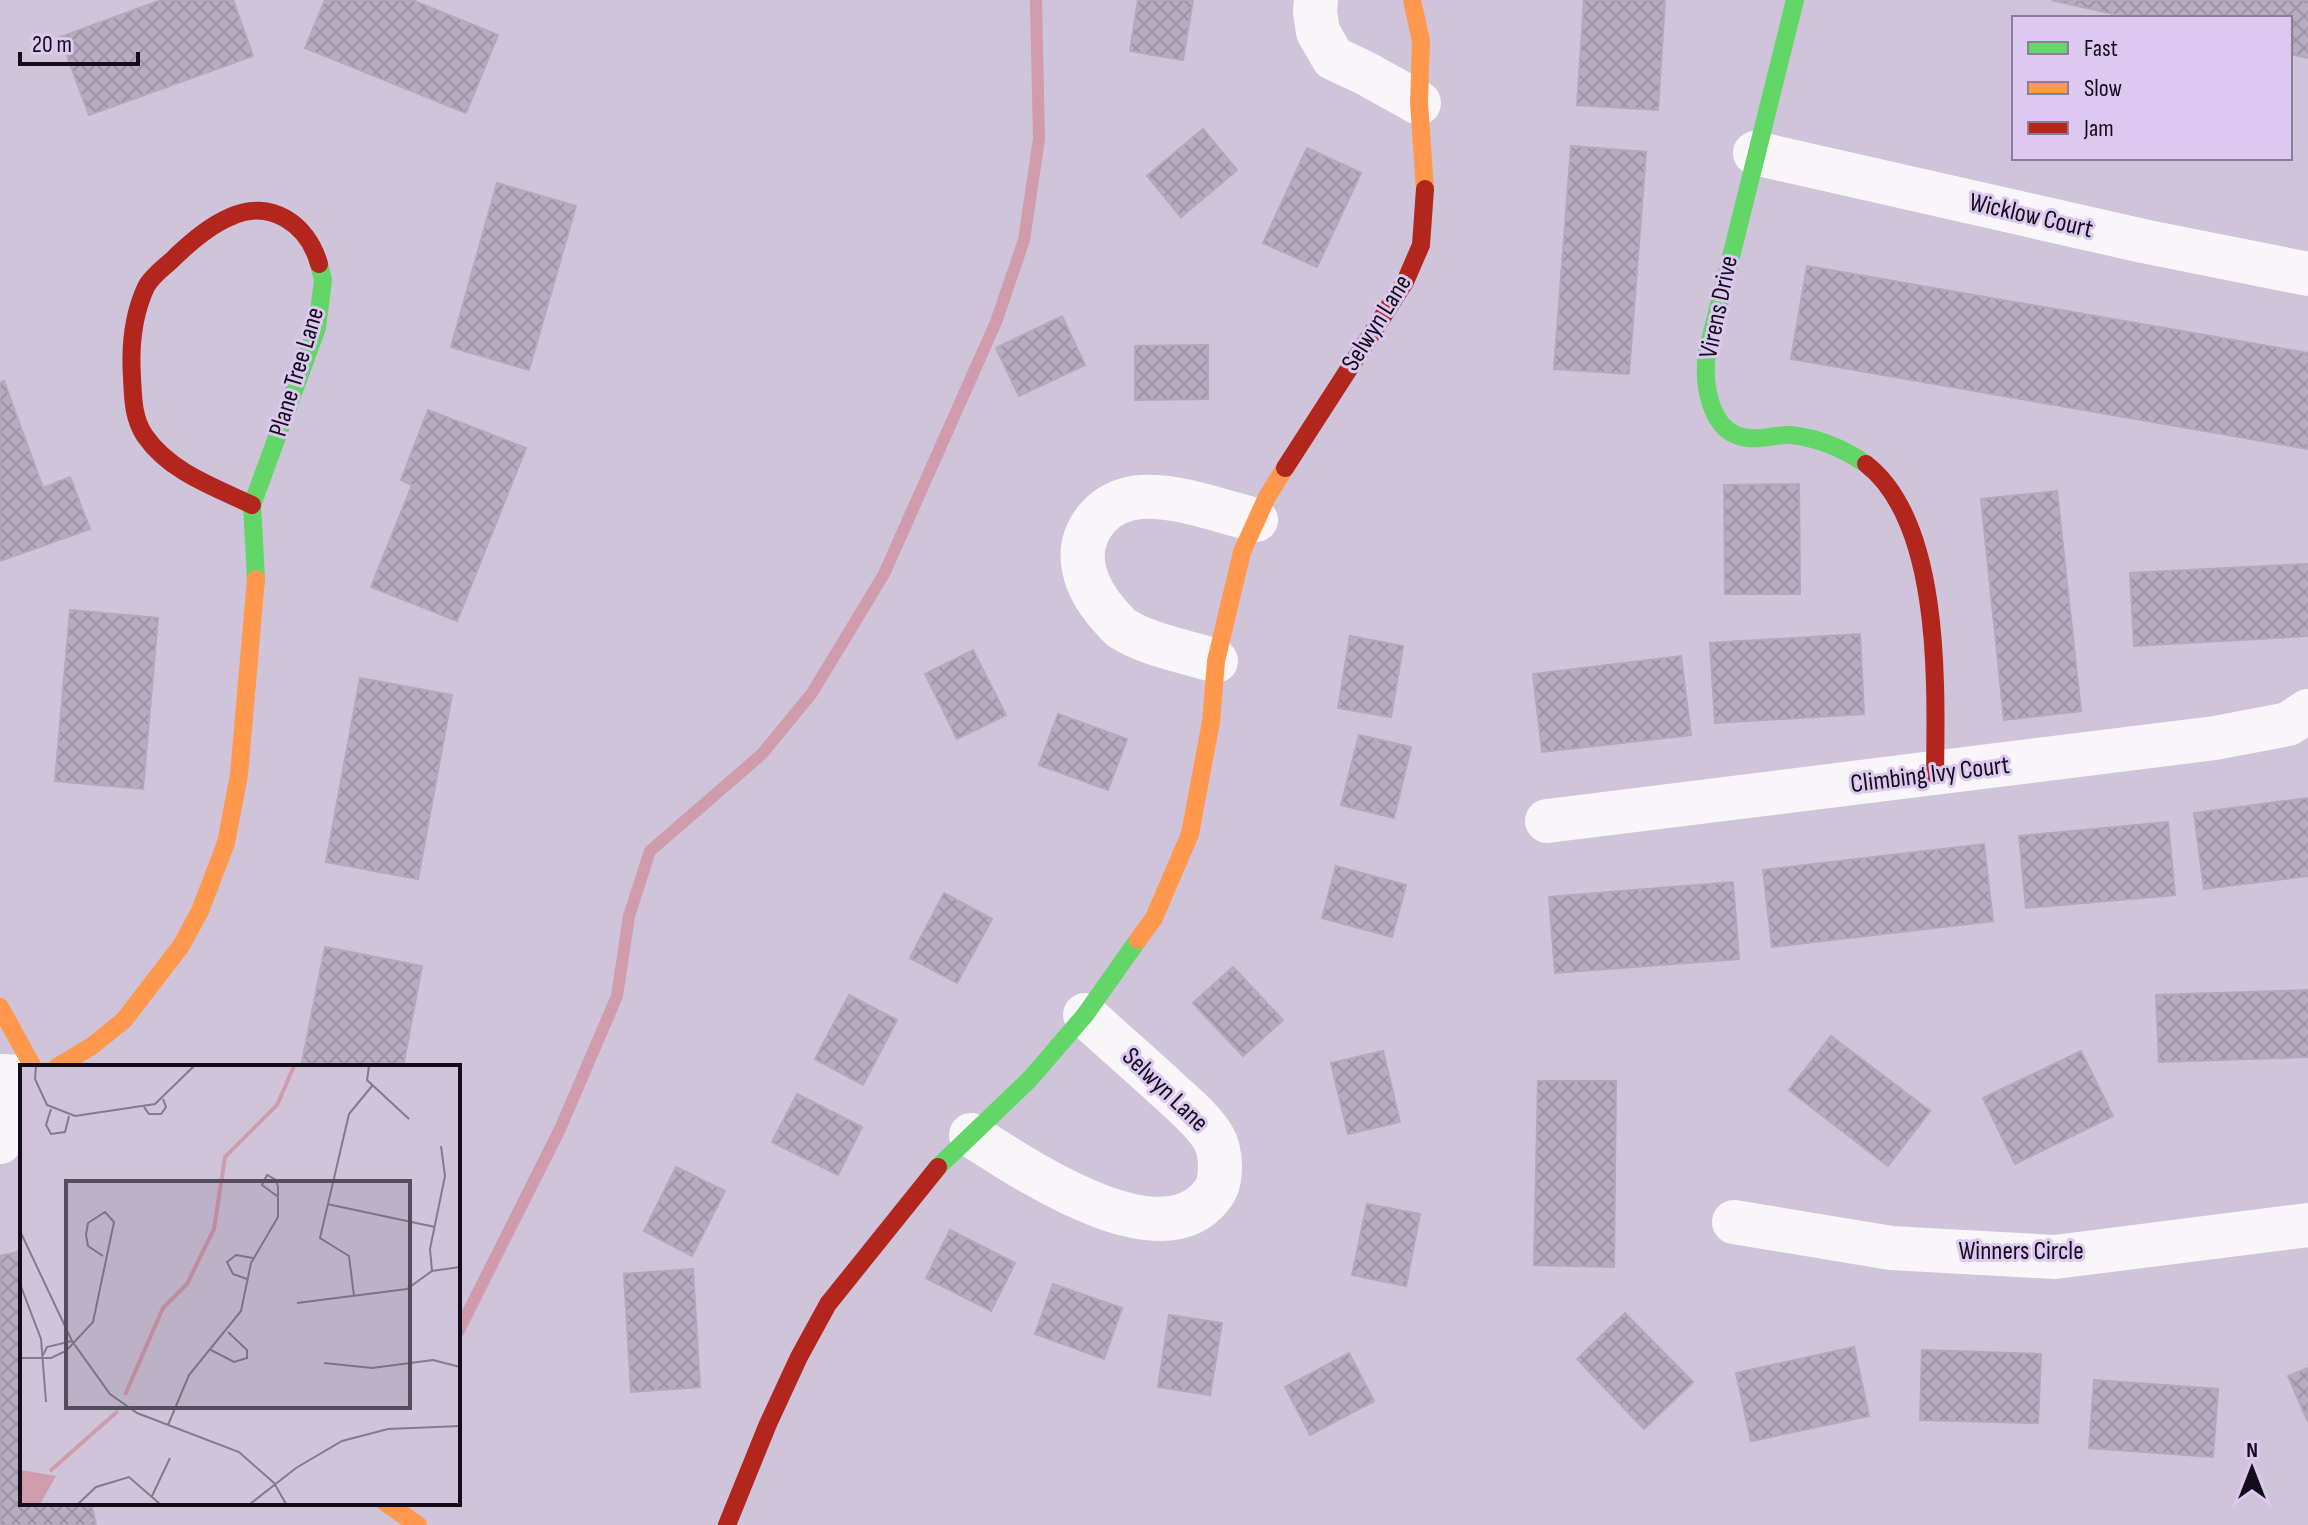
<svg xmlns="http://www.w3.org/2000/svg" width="2308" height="1525" font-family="'Sofia Sans Condensed',sans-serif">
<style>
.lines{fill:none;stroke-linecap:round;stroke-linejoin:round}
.stream{stroke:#d09baa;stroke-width:12}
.building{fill:url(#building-cross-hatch);stroke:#b2a9ba;stroke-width:2}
.street{stroke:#f8f6f9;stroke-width:44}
.fast{stroke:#63d668;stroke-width:18}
.slow{stroke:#ff974d;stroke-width:18}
.jam{stroke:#b3261e;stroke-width:18}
.labels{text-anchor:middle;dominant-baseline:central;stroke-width:6;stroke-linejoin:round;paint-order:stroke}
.street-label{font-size:26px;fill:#130c1a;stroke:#ddc8f0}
.inset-river{fill:none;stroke:#d09baa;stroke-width:4}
.inset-road{fill:none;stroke:#847a8d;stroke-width:2}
.view{fill:#554c5d;fill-opacity:0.15;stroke:#554c5d;stroke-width:4}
.inset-edge{fill:none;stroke:#130c1a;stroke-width:4}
</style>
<defs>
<pattern id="building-cross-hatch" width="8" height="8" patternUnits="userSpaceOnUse" patternTransform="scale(2)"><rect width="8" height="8" fill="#b7acc1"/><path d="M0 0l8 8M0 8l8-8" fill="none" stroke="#9c93a5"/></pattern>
</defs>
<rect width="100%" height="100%" fill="#cfc4da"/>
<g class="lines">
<path class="stream" d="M458 1332 560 1129 617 996 629 916 650 851 762 754 812 693 884 574 996 322 1024 240 1039 139 1036 0"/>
</g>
<g class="building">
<path d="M161 0H233L253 56 89 115 60 37Z"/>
<path d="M325 0H412L498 35 466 113 305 48Z"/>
<path d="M1138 0H1193L1183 60 1130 51Z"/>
<path d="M1584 0H1665L1658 110 1577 105Z"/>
<path d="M2051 0H2308V58L2290 54V18H2131Z"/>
<path d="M1203 129 1237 170 1181 217 1147 176Z"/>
<path d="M1571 146 1646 152 1629 374 1554 369Z"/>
<path d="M1307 148 1361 173 1317 267 1263 243Z"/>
<path d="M497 183 576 206 529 370 451 347Z"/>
<path d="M1807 266 2308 353V449L1791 359Z"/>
<path d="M1062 316 1085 365 1019 396 996 348Z"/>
<path d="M1208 345V399L1135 400V346Z"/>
<path d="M4 381 43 488 70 477 90 529 0 561V383Z"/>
<path d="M428 410 526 448 457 621 371 587 412 485 401 480Z"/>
<path d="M1799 484 1800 594H1725L1724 485Z"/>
<path d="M2057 491 2081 711 2004 720 1981 499Z"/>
<path d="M2308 564V636L2134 646 2130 573Z"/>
<path d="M70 610 158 618 143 789 55 781Z"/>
<path d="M1860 634 1864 714 1715 723 1710 643Z"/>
<path d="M1350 636 1403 646 1391 717 1338 708Z"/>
<path d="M973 650 1006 715 957 739 925 674Z"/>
<path d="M1681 656 1691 735 1542 752 1533 674Z"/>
<path d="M360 678 452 695 418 879 326 862Z"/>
<path d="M1058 714 1127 739 1108 790 1039 765Z"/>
<path d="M1359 735 1411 747 1394 818 1341 805Z"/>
<path d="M2308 798V876L2204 889 2194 813Z"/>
<path d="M2168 822 2175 895 2026 908 2019 836Z"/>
<path d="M1984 844 1993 921 1772 947 1763 870Z"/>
<path d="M1336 866 1406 885 1392 937 1322 918Z"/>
<path d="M1733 882 1739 959 1555 973 1549 897Z"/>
<path d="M944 893 992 919 957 983 910 958Z"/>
<path d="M325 947 422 966 403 1067H301Z"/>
<path d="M1233 967 1283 1020 1243 1056 1193 1003Z"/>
<path d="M2308 990V1057L2159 1062 2156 995Z"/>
<path d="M849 995 897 1020 863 1085 815 1059Z"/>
<path d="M1831 1036 1930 1111 1888 1166 1789 1090Z"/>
<path d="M1383 1051 1400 1122 1348 1134 1331 1063Z"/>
<path d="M2081 1051 2113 1116 2015 1164 1983 1098Z"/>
<path d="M1538 1081H1616L1614 1267 1534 1265Z"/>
<path d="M797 1094 862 1127 838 1175 772 1142Z"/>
<path d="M676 1167 725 1191 692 1256 644 1231Z"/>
<path d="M1367 1204 1420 1214 1406 1286 1352 1275Z"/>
<path d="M950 1230 1015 1263 991 1311 926 1278Z"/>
<path d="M22 1251V1503H91L96 1525H0V1256Z"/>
<path d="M693 1269 700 1387 631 1392 624 1274Z"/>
<path d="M1053 1284 1122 1308 1104 1359 1035 1334Z"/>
<path d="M1625 1313 1693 1382 1644 1429 1577 1359Z"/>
<path d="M1169 1315 1222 1323 1210 1395 1158 1387Z"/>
<path d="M1854 1347 1869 1416 1751 1441 1736 1373Z"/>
<path d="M1922 1350 2041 1354 2038 1423 1920 1420Z"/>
<path d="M1349 1353 1374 1401 1310 1435 1285 1387Z"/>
<path d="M2308 1368V1422L2288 1376Z"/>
<path d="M2094 1380 2218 1389 2213 1457 2089 1448Z"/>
</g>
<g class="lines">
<g class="street">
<path d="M1316 0 1315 12 1318 32 1333 58 1365 73 1419 103"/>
<path d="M1755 153 2143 241 2308 274"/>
<path d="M1216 661C1188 652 1148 645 1123 629 1118 626 1114 620 1110 616 1084 587 1070 549 1098 517 1109 505 1125 498 1141 497 1179 495 1219 511 1256 520"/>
<path d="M1547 821 2215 738 2288 724 2308 711"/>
<path d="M0 1076 22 1077"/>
<path d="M971 1135C1021 1167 1161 1263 1212 1195 1223 1182 1222 1152 1213 1137 1202 1119 1182 1103 1167 1089 1140 1064 1112 1040 1085 1015"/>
<path d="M0 1142 22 1104"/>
<path d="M1734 1222 1891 1248 2055 1257 2308 1225"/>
</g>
<g class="fast">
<path d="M1795 0 1707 353C1703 383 1709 434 1748 438 1763 440 1777 434 1791 435 1818 438 1844 449 1866 464"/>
<path d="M256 579 252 505 317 328 323 280 319 264"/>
<path d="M938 1167 1030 1079 1085 1015 1138 940"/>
</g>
<g class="slow">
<path d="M1412 0 1421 41 1419 103 1425 189"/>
<path d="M1138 940 1154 918 1190 834 1211 722 1216 661 1242 552 1267 497 1285 468"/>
<path d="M0 1007 33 1067"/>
<path d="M57 1067 92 1046 124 1020 181 946 200 911 226 843 239 775 256 579"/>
<path d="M386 1503 418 1525"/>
</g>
<g class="jam">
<path d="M1866 464C1942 523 1936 687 1935 775"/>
<path d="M1285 468 1405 282 1421 245 1425 189"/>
<path d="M252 505C214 487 170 472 145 436 133 418 133 398 132 377 130 347 133 315 146 287 151 277 163 268 171 261 187 245 209 226 230 217 270 198 308 224 319 264"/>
<path d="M727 1525 768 1424 799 1357 828 1304 938 1167"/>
</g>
</g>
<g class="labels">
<g class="street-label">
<text transform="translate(2031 216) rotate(13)">Wicklow Court</text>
<text transform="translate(1719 307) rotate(-78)">Virens Drive</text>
<text transform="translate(1377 323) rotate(-58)">Selwyn Lane</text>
<text transform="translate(297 372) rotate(-73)">Plane Tree Lane</text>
<text transform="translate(1930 775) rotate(-7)">Climbing Ivy Court</text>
<text transform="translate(1165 1090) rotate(44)">Selwyn Lane</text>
<text x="2021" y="1251">Winners Circle</text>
</g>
</g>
<g transform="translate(20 1065)">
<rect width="440" height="440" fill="#cfc4da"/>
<path d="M0 405 36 411 20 439H0Z" fill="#d09baa"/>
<path class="inset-river" d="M105 330 143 243 167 219 194 164 205 92 257 40 274 1M30 406 98 346"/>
<path class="inset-road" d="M16 1 15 14 27 40 55 51 135 39 174 1M349 1 347 15 389 54M124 42 129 49H141L146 42 143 34M31 44 26 60 31 69 45 67 49 51M307 139 415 162M0 166 52 276 90 329 117 348 219 387 254 418 266 439M412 206 410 184 425 111 421 81M227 214 213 209 207 197 216 190 233 193M0 219 21 274 26 337M334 231 329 191 300 173 329 49 352 21M277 238 387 224 412 206 440 202M191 285 214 297 227 293V285L208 267M23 290 27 282 52 276M0 293H31L46 286 73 257 94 157 85 147 68 158 66 170 68 181 83 191M304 298 352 303 413 295 440 302M148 360 169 310 221 246 231 198 258 152V122L256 115 247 110 242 120 257 131M132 431 150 393M58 439 76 422 109 412 140 439M230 439 276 403 322 376 368 364 440 361"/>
<path class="view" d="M46 116H390V343H46Z"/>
<rect width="440" height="440" class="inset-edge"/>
</g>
<rect x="2012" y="16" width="280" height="144" fill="#ddc8f0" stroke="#8c7d9a" stroke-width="2"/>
<rect x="2028" y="42" width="40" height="12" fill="#63d668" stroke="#8c7d9a" stroke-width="2"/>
<text x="2084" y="56" font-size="24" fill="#130c1a">Fast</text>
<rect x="2028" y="82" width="40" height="12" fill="#ff974d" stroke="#8c7d9a" stroke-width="2"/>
<text x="2084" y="96" font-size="24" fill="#130c1a">Slow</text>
<rect x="2028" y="122" width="40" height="12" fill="#b3261e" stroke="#8c7d9a" stroke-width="2"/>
<text x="2084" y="136" font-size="24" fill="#130c1a">Jam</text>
<g transform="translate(2252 1469)" stroke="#ddc8f0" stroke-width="6" paint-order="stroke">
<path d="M0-6L14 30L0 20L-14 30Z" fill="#130c1a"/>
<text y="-12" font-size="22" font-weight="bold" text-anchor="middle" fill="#130c1a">N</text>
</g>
<path d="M20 52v12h118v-12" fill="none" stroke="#130c1a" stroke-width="4"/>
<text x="32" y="52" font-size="24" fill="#130c1a" stroke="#ddc8f0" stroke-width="6" paint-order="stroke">20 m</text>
</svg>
